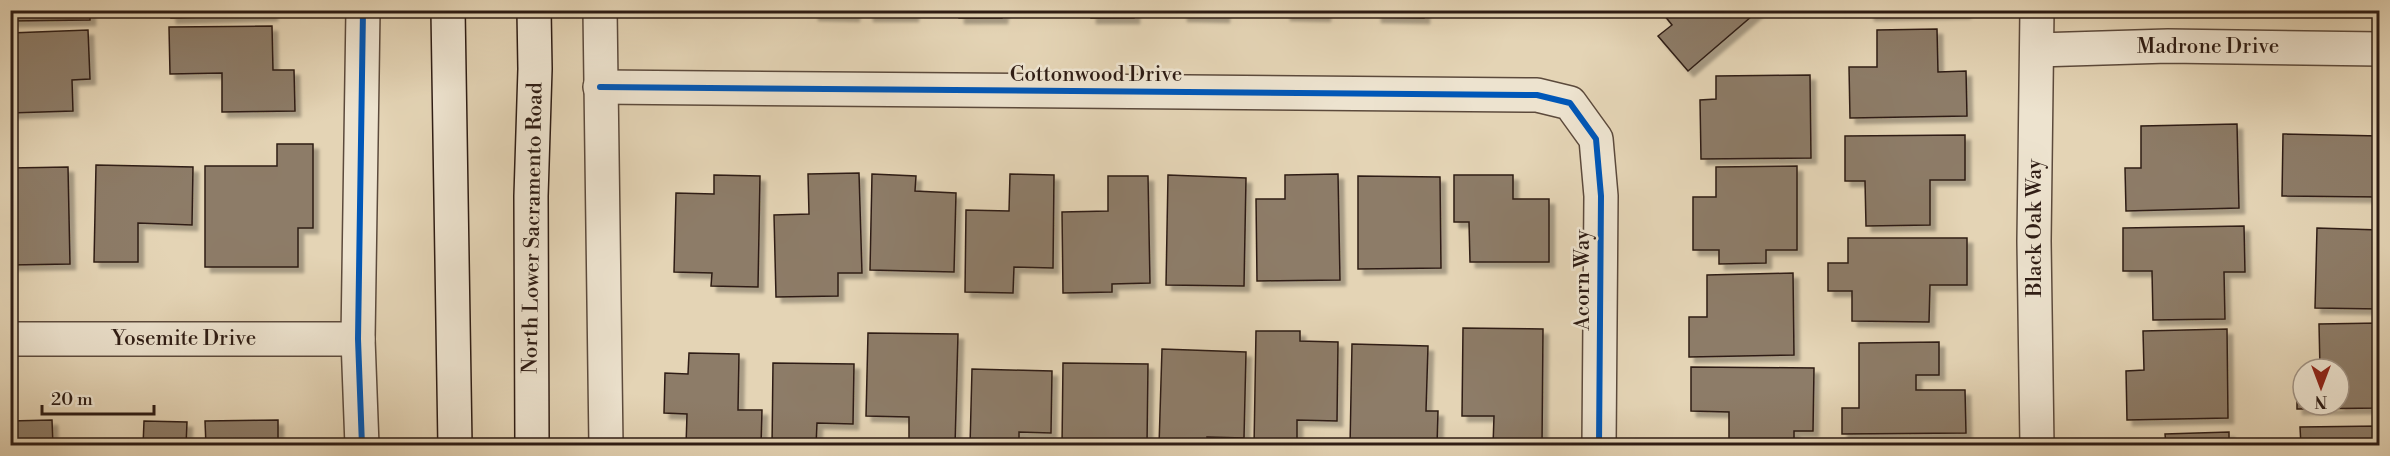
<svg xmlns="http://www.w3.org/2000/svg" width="2390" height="456" font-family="'Libre Bodoni',serif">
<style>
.building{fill:#8d7c68;stroke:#2e1c14;stroke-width:1.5;filter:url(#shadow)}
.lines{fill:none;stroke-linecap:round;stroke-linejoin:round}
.street-casing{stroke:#5c4a3c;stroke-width:36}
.secondary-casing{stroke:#2e1c14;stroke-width:36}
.street{stroke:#ede3cf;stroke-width:33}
.secondary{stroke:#ede3cf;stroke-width:33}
.cycleway-casing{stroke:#ede3cf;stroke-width:10}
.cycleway{stroke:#0057b8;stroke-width:6}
.labels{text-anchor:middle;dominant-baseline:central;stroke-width:5;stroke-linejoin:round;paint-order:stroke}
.street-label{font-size:21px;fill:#2e1c14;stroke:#ede3cf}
</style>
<defs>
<filter id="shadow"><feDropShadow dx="5.5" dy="5.5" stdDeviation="1.5" flood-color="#0004"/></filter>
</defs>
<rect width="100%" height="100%" fill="#e4d4b5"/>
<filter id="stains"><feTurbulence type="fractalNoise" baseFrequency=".00333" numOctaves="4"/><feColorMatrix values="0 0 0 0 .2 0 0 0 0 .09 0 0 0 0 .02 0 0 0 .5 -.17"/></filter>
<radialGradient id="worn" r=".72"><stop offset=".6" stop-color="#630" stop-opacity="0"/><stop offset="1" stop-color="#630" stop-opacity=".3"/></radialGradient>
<g class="building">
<path d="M10 10H90V20L10 21Z"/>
<path d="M170 10H272V15L171 18Z"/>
<path d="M813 10H854V16L813 15Z"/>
<rect x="868" y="10" width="45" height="6"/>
<path d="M959 10H1003L1002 18H959Z"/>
<rect x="1091" y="10" width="43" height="8"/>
<path d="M1182 10H1224V17L1182 16Z"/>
<path d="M1285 10H1325V16L1285 15Z"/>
<path d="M1376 10H1424V18L1376 17Z"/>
<path d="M1660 10H1759L1688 71 1658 36 1672 25Z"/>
<path d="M1869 10H1965V13L1869 15Z"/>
<path d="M272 26 273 70H294L295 111 222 112V73L170 74 169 27Z"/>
<path d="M1937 29 1938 72 1966 71 1967 116 1850 118 1849 67H1877V30Z"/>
<path d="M88 30 90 79 72 80 73 111 10 113V33Z"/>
<path d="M1810 75 1811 158 1701 159 1700 100 1716 99V76Z"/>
<path d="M2237 124 2239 208 2126 211 2125 168H2141V126Z"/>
<path d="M2283 134 2380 136V197L2282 196Z"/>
<path d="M1965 135V180H1930V225L1866 226 1865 181H1845V136Z"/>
<path d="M277 144H313V228H298V267H205V166H277Z"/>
<path d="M96 165 193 167 192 225 138 223V262H94Z"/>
<path d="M1797 166V250H1766V263L1719 264V250H1693V197H1716V167Z"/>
<path d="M68 167 70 264 10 265V168Z"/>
<path d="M859 173 862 273H838V296L776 297 774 215 809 214 808 174Z"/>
<path d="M872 174 916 176 915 191 956 193 954 272 870 270Z"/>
<path d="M1010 174 1054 175 1053 268 1014 267 1013 293 965 292 966 210 1009 211Z"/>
<path d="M1338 174 1340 280 1257 281 1256 199H1285V175Z"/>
<path d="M714 175 760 176 758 287 711 286 712 273 674 272 676 193 714 194Z"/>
<path d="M1168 175 1246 178 1244 286 1166 285Z"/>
<path d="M1454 175H1513V199H1549V262H1470L1469 222H1454Z"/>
<path d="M1108 176H1148L1150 283 1112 284V292L1063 293 1062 212 1108 211Z"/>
<path d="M1358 176 1440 177 1441 268 1358 269Z"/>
<path d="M2244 226 2245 272H2224L2225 319 2153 320 2152 271H2123V228Z"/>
<path d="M2317 228 2380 230V309L2315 308Z"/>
<path d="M1848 238H1967V285H1930L1929 322 1852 321V291H1828V263H1848Z"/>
<path d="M1793 273 1794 355 1689 357V317H1707V275Z"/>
<path d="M2380 323V408L2297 409V376H2303V405H2339V369H2320L2319 324Z"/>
<path d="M1463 328 1543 329 1542 446H1493L1494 416H1462Z"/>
<path d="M2227 329 2228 418 2127 420 2126 371 2144 370 2143 331Z"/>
<path d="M1256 331H1300V341L1338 342 1337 421 1297 420V446H1254Z"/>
<path d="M868 333 958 334 955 446H909V417L866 416Z"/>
<path d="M1939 342V375H1916V390H1965L1966 433 1842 434V408H1859V343Z"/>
<path d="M1352 344 1428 346 1426 411H1438L1437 446H1350Z"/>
<path d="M1162 349 1246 352 1244 438 1207 437V446H1159Z"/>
<path d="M689 353 739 354 738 410H762L761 446H686L687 414 664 413 665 373 688 374Z"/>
<path d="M773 363 854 364 853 424 817 423 816 446H772Z"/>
<path d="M1063 363 1148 364 1147 446H1062Z"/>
<path d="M1691 367 1814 368 1813 431H1794V446H1729V412L1691 411Z"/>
<path d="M972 369 1052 371 1051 433 1019 432V446H970Z"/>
<path d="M52 420 53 446H10V421Z"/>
<path d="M278 420V446H206L205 421Z"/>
<path d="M144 421 187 422 186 446H143Z"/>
<path d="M2380 426V446H2301L2300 427Z"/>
<path d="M2229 432V446H2166L2165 434Z"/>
</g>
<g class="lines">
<g class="street-casing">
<g id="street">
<path d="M600 10 606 446"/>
<path d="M2037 50 2168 46 2380 49"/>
<path d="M600 87 1537 95 1570 103 1596 139 1601 196 1599 446"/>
<path d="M10 339H358"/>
<path d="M362 446 358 339 363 10"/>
<path d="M2037 446 2034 241 2037 10"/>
</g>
</g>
<g class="secondary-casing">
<g id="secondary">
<path d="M448 10 455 446"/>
<path d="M532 446 531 196 535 69 534 10"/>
</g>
</g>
<use href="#street" class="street"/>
<use href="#secondary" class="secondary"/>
<g class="cycleway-casing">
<g id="cycleway">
<path d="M600 87 1537 95 1570 103 1596 139 1601 196 1599 446"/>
<path d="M362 446 358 339 363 10"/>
</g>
</g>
<use href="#cycleway" class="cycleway"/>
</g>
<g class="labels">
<g class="street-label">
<text x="2208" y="47">Madrone Drive</text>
<text x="1096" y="75">Cottonwood Drive</text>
<text transform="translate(533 228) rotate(-89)">North Lower Sacramento Road</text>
<text transform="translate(2035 228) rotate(-90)">Black Oak Way</text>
<text transform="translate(1583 280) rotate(-90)">Acorn Way</text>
<text x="184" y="339">Yosemite Drive</text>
</g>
</g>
<rect width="2390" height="456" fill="none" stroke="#e4d4b5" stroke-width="36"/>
<rect x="12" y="12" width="2366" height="432" fill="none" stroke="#2e1c14" stroke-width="3"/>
<rect x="18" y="18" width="2354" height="420" fill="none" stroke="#2e1c14" stroke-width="1.5"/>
<g transform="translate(2321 387) rotate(180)"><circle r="28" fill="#ede3cf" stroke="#a19384" stroke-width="1.5"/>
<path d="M0-4.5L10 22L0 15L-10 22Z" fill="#8f2418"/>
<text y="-9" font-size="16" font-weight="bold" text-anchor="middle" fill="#2e1c14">N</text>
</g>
<path d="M42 405v9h112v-9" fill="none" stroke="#2e1c14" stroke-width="3"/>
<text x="51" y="405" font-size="18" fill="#2e1c14" stroke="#ede3cf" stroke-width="4.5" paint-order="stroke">20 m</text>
<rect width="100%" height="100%" filter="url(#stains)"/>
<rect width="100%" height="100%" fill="url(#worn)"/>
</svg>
